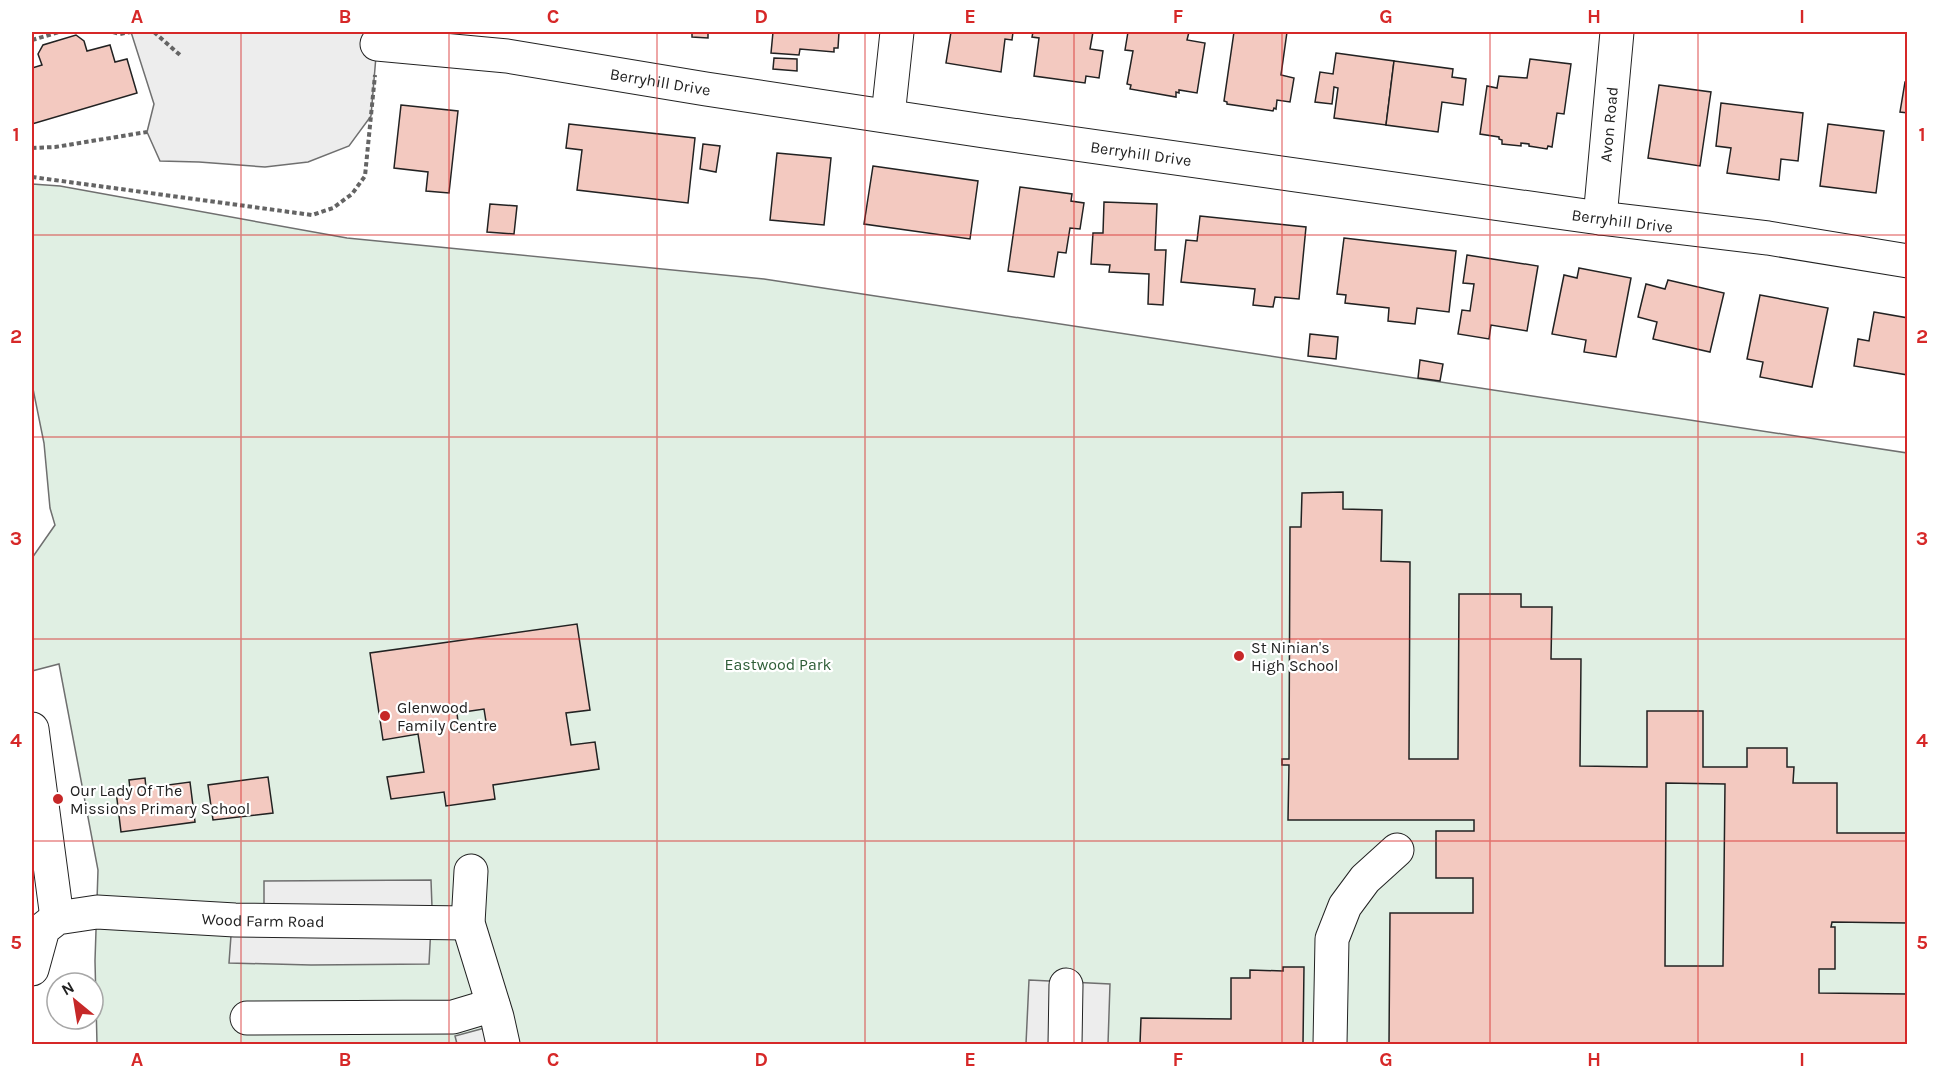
<svg xmlns="http://www.w3.org/2000/svg" width="1939" height="1076" font-family="Karla,sans-serif">
<style>
.green{fill:#e0efe3;stroke:#6f6f6f;stroke-width:1.5}
.parking{fill:#ededed;stroke:#6f6f6f;stroke-width:1.5}
.building{fill:#f3c9c0;stroke:#222;stroke-width:1.5;fill-rule:evenodd}
.lines{fill:none;stroke-linecap:round;stroke-linejoin:round}
.minor-casing{stroke:#222;stroke-width:35}
.path{stroke:#646464;stroke-width:4;stroke-dasharray:4.5 3;stroke-linecap:butt}
.minor{stroke:#fff;stroke-width:33}
.grid{fill:none;stroke:#d62828;stroke-width:1.5;stroke-opacity:0.55}
.poi-dot{fill:#c62828;stroke:#fff;stroke-width:2}
.labels{text-anchor:middle;dominant-baseline:central;stroke-width:4.5;stroke-linejoin:round;paint-order:stroke}
.street-label{font-size:16px;fill:#222;stroke:#fff}
.poi-label{font-size:16px;fill:#222;stroke:#fff;text-anchor:start}
.park-label{font-size:16px;fill:#2f5e38;stroke:#fff}
.neatline{fill:none;stroke:#d62828;stroke-width:2}
.grid-label{font-size:20px;text-anchor:middle;font-weight:bold;fill:#d62828}
</style>
<rect width="100%" height="100%" fill="#fff"/>
<path class="green" d="M32 184 60 186 347 238 764 279 1907 453V1044H97L95 961 98 870 59 664 32 671V558L55 525 50 508 44 443 32 384Z"/>
<g class="parking">
<path d="M131 32H378L371 116 349 146 308 162 265 167 199 162 160 161 147 132 154 104Z"/>
<path d="M431 880 432 907 429 964 311 965 229 963 233 908H264V881Z"/>
<path d="M1029 980 1110 984 1108 1044H1026Z"/>
<path d="M507 1022 515 1044H457L455 1036Z"/>
</g>
<g class="building">
<path d="M692 32H708V38L692 37Z"/>
<path d="M765 32H839L838 48H834V52L800 49 799 55 771 53 773 32Z"/>
<path d="M951 32H1013L1012 40 1005 39 1001 72 946 63Z"/>
<path d="M1033 32H1093L1090 49 1103 51 1099 78 1086 76 1085 83 1034 76 1039 38 1032 37Z"/>
<path d="M1128 32H1189L1187 40 1205 43 1197 93 1179 90V93L1176 92V97L1130 89 1131 85 1127 84 1133 51 1125 50Z"/>
<path d="M1234 32H1287L1281 75 1294 78 1290 102 1277 100 1276 109 1274 108 1273 111 1227 104V102L1224 101Z"/>
<path d="M76 35 84 41 87 51 110 45 115 62 127 59 137 93 32 124V68L42 65 38 54 43 45Z"/>
<path d="M1336 53 1394 61 1386 125 1334 118 1338 88 1334 87 1332 104 1315 102 1320 72 1333 74Z"/>
<path d="M774 58 797 59V71L773 69Z"/>
<path d="M1530 59 1571 64 1564 114 1557 113 1552 147 1548 146 1547 149 1529 146V144L1521 143V146L1502 144V140L1499 139V137L1480 134 1487 86 1497 88 1499 76 1527 78Z"/>
<path d="M1394 61 1453 69 1452 77 1466 79 1463 105 1442 102 1438 132 1386 125Z"/>
<path d="M1905 82H1908V113L1900 112Z"/>
<path d="M1659 85 1711 92 1700 166 1648 158Z"/>
<path d="M1721 103 1803 113 1798 161 1781 159 1779 180 1727 173 1731 148 1716 146Z"/>
<path d="M401 105 458 111 449 193 426 191 428 172 394 168Z"/>
<path d="M569 124 695 138 688 203 577 190 582 150 566 148Z"/>
<path d="M1828 124 1884 131 1876 193 1820 186Z"/>
<path d="M703 144 720 146 716 172 700 169Z"/>
<path d="M777 153 831 158 824 225 770 220Z"/>
<path d="M873 166 978 181 970 239 864 224Z"/>
<path d="M1020 187 1072 194 1071 201 1084 203 1080 229 1070 228 1066 253 1058 252 1054 277 1008 271Z"/>
<path d="M1104 202 1157 204 1155 250H1166L1163 305 1148 304 1149 274 1109 272 1110 265 1091 264 1093 233H1103Z"/>
<path d="M490 204 517 206 514 234 487 232Z"/>
<path d="M1200 216 1306 227 1299 299 1275 297 1273 307 1253 305 1255 289 1181 282 1186 240 1197 241Z"/>
<path d="M1344 238 1456 251 1449 312 1417 308 1415 324 1388 321 1389 308 1345 303 1346 295 1337 294Z"/>
<path d="M1467 255 1538 266 1527 331 1491 325 1489 339 1458 334 1462 310 1470 311 1474 284 1463 283Z"/>
<path d="M1579 268 1631 278 1616 357 1584 352 1586 340 1552 334 1564 275 1577 278Z"/>
<path d="M1668 280 1724 293 1710 352 1653 339 1657 322 1638 317 1646 284 1665 289Z"/>
<path d="M1760 295 1828 308 1812 387 1760 377 1763 362 1747 359Z"/>
<path d="M1874 312 1908 318V375L1854 366 1858 339 1869 341Z"/>
<path d="M1310 334 1338 337 1336 359 1308 356Z"/>
<path d="M1420 360 1443 364 1440 381 1418 378Z"/>
<path d="M1343 492V509L1382 510 1381 561 1410 562 1409 759H1458L1459 594H1521V607H1552L1551 659H1581L1580 766 1647 767V711H1703V767H1747V748H1787V767H1794L1793 783H1837V833H1908V923L1832 922 1831 927H1835V969H1819V993L1908 994V1044H1389L1390 913H1473V878H1436V831H1474V820H1288L1289 765H1282V759H1289L1290 527H1301L1302 493ZM1666 783 1725 784 1723 966H1665Z"/>
<path d="M577 624 590 710 566 713 571 745 595 742 599 769 493 785 495 799 446 806 444 792 391 799 387 777 424 772 418 734 383 740 370 653ZM484 709 487 728 459 732 457 713Z"/>
<path d="M268 777 273 813 213 820 208 785Z"/>
<path d="M145 778 146 788 190 782 195 822 121 832 116 791 130 789 129 780Z"/>
<path d="M1283 967H1304L1303 1044H1140L1141 1018 1231 1019V978H1250V970L1283 971Z"/>
</g>
<g class="lines">
<g class="minor-casing">
<g id="minor">
<path id="s1" d="M377 44 507 56 706 89 984 131 1600 218 1768 238 1908 261"/>
<path d="M888 116 897 32"/>
<path id="s2" d="M1600 218 1617 32"/>
<path d="M32 729 57 918"/>
<path d="M471 871 468 923 497 1017 503 1044"/>
<path id="s3" d="M32 969 43 929 57 918 97 912 235 920 468 923"/>
<path d="M247 1018 453 1017 493 1005"/>
<path d="M1065 1044 1066 985"/>
<path d="M1330 1044 1332 939 1345 906 1365 879 1397 850"/>
</g>
</g>
<g class="path">
<path d="M113 32 120 34 131 32"/>
<path d="M154 32 180 55"/>
<path d="M32 40 59 32"/>
<path d="M32 148 55 147 147 132"/>
<path d="M32 177 312 215 333 208 352 194 365 176 375 75"/>
</g>
<use href="#minor" class="minor"/>
</g>
<path class="grid" d="M241 32V1044M449 32V1044M657 32V1044M865 32V1044M1074 32V1044M1282 32V1044M1490 32V1044M1698 32V1044M32 235H1908M32 437H1908M32 639H1908M32 841H1908"/>
<g class="poi-dot">
<circle cx="1239" cy="656" r="6"/>
<circle cx="385" cy="716" r="6"/>
<circle cx="58" cy="799" r="6"/>
</g>
<g class="labels">
<g class="street-label">
<text stroke="none"><textPath href="#s1" startOffset="286">Berryhill Drive</textPath></text>
<text stroke="none"><textPath href="#s2" startOffset="94">Avon Road</textPath></text>
<text stroke="none"><textPath href="#s1" startOffset="772">Berryhill Drive</textPath></text>
<text stroke="none"><textPath href="#s1" startOffset="1258">Berryhill Drive</textPath></text>
<text stroke="none"><textPath href="#s3" startOffset="266">Wood Farm Road</textPath></text>
</g>
<g class="poi-label">
<text x="1251" y="647">St Ninian's<tspan x="1251" dy="18">High School</tspan></text>
<text x="397" y="707">Glenwood<tspan x="397" dy="18">Family Centre</tspan></text>
<text x="70" y="790">Our Lady Of The<tspan x="70" dy="18">Missions Primary School</tspan></text>
</g>
<g class="park-label">
<text x="778" y="664">Eastwood Park</text>
</g>
</g>
<rect width="1939" height="1076" fill="none" stroke="#ffffff" stroke-width="66"/>
<g transform="translate(75 1001) rotate(330)"><circle r="28" fill="#ffffff" stroke="#a7a7a7" stroke-width="1.5"/>
<path d="M0-4.5L10 22L0 15L-10 22Z" fill="#c62828"/>
<text y="-9" font-size="16" font-weight="bold" text-anchor="middle" fill="#222222">N</text>
</g>
<rect x="33" y="33" width="1873" height="1010" class="neatline"/>
<g class="grid-label">
<text x="137" y="23">A</text>
<text x="345" y="23">B</text>
<text x="553" y="23">C</text>
<text x="761" y="23">D</text>
<text x="970" y="23">E</text>
<text x="1178" y="23">F</text>
<text x="1386" y="23">G</text>
<text x="1594" y="23">H</text>
<text x="1802" y="23">I</text>
<text x="16" y="141">1</text>
<text x="1922" y="141">1</text>
<text x="16" y="343">2</text>
<text x="1922" y="343">2</text>
<text x="16" y="545">3</text>
<text x="1922" y="545">3</text>
<text x="16" y="747">4</text>
<text x="1922" y="747">4</text>
<text x="16" y="949">5</text>
<text x="1922" y="949">5</text>
<text x="137" y="1066">A</text>
<text x="345" y="1066">B</text>
<text x="553" y="1066">C</text>
<text x="761" y="1066">D</text>
<text x="970" y="1066">E</text>
<text x="1178" y="1066">F</text>
<text x="1386" y="1066">G</text>
<text x="1594" y="1066">H</text>
<text x="1802" y="1066">I</text>
</g>
</svg>
